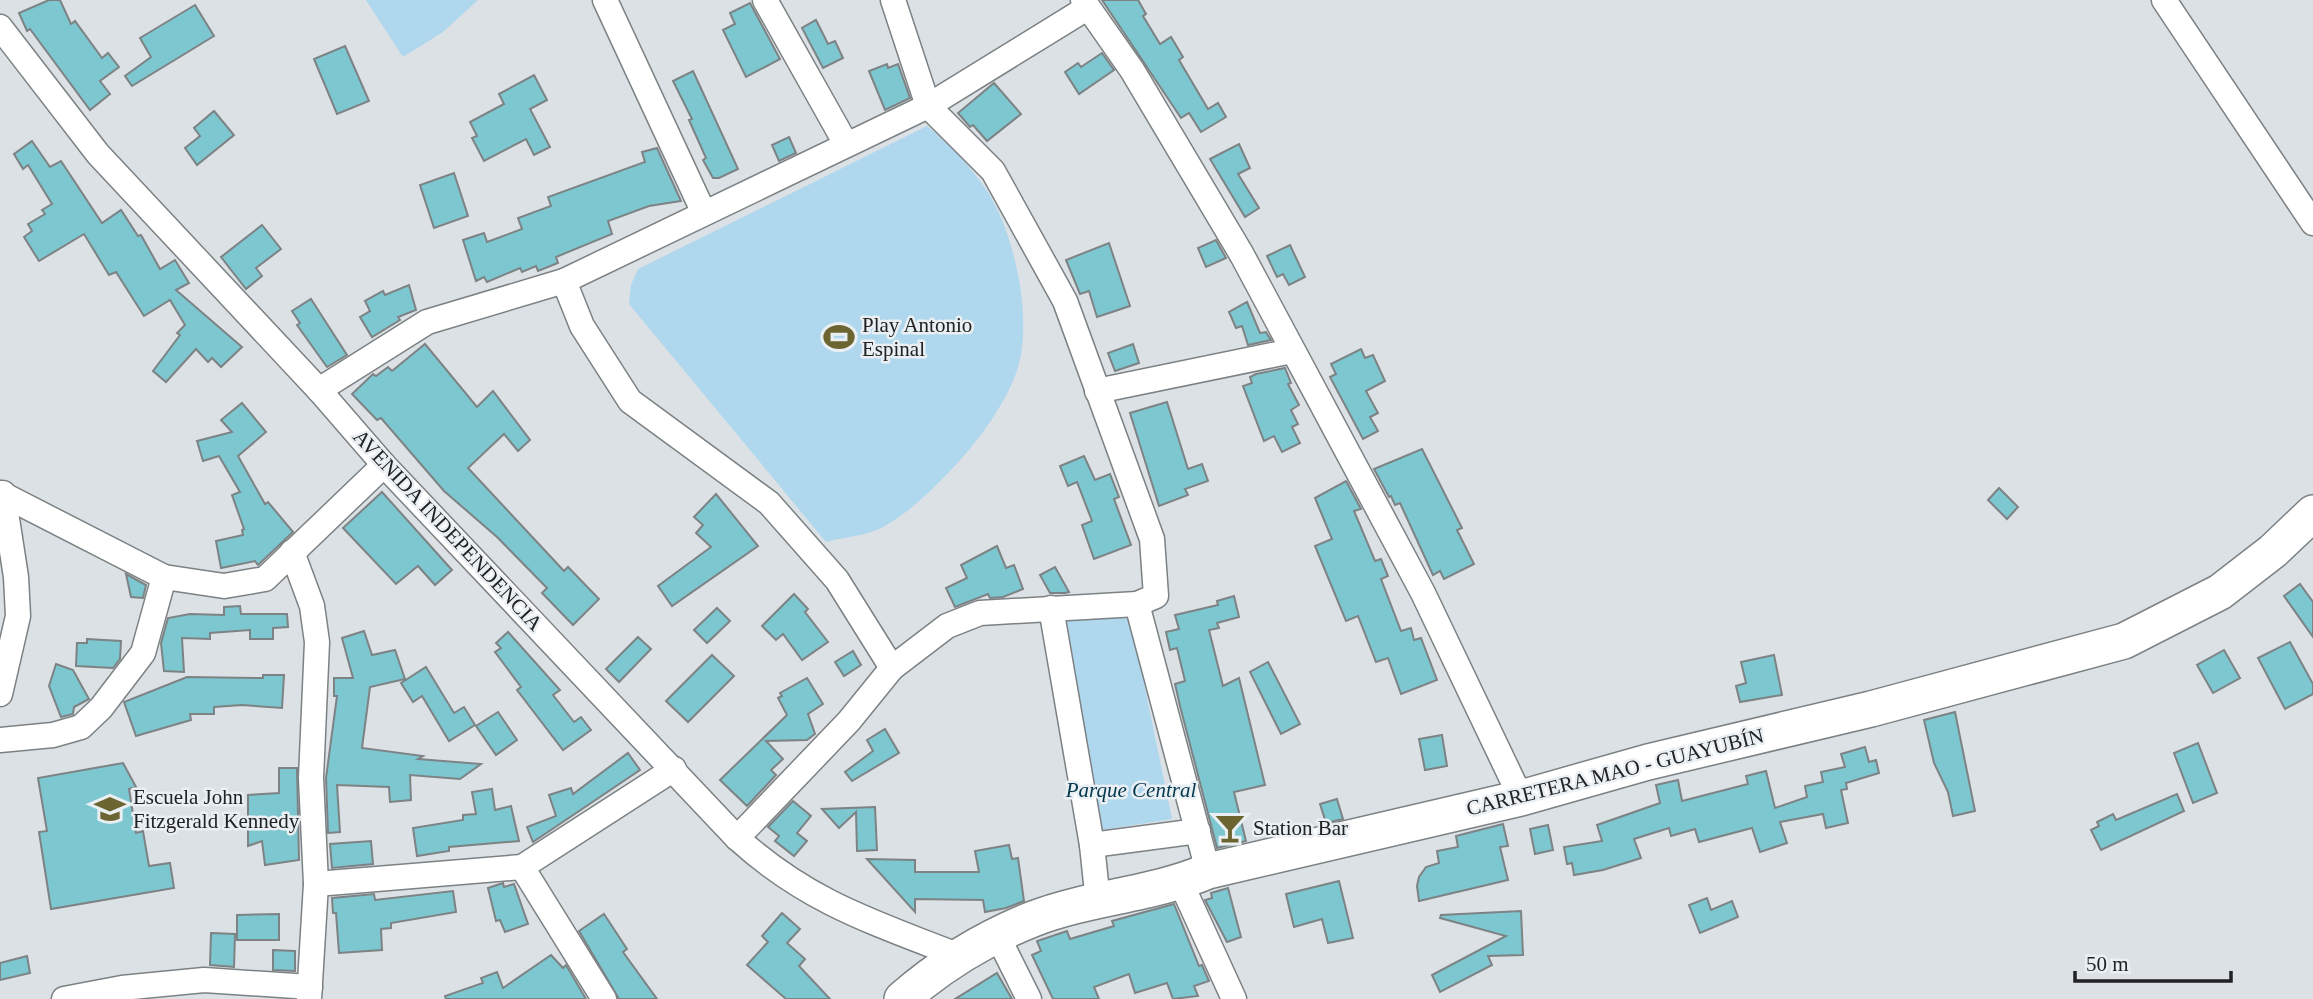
<svg xmlns="http://www.w3.org/2000/svg" width="2313" height="999" font-family="Georgia,serif">
<style>
.green{fill:#afd7ed}
.building{fill:#7dc7d0;stroke:#7d8384;stroke-width:2}
.lines{fill:none;stroke-linecap:round;stroke-linejoin:round}
.minor-casing{stroke:#7c8183;stroke-width:27}
.secondary-casing{stroke:#7c8183;stroke-width:38}
.minor{stroke:#fff;stroke-width:24}
.secondary{stroke:#fff;stroke-width:35}
.labels{text-anchor:middle;dominant-baseline:central;stroke-width:5;stroke-linejoin:round;paint-order:stroke}
.poi-label{font-size:21px;fill:#202223;stroke:#e9eff2;text-anchor:start}
.street-label{font-size:21px;fill:#202223;stroke:#e9eff2}
.park-label{font-size:21px;font-style:italic;fill:#05384e;stroke:#e9eff2}
</style>
<rect width="100%" height="100%" fill="#dce1e5"/>
<g class="green">
<path d="M366 0H478L443 32 403 57Z"/>
<path d="M927 126C949 145 968 163 985 188 1014 229 1033 318 1018 367 1008 402 974 447 948 473 929 493 907 514 883 527 867 536 843 537 826 542L629 304 631 285 638 269Z"/>
<path d="M1129 611 1172 819 1101 830 1066 617Z"/>
</g>
<g class="building">
<path d="M49 0H60L71 24 75 21 102 58 108 53 119 67 100 81 110 94 90 110 30 29 27 31 19 13Z"/>
<path d="M1102 0H1138L1146 14 1143 16 1160 44 1171 37 1183 57 1179 60 1208 109 1218 103 1226 117 1201 132 1189 113 1181 118Z"/>
<path d="M750 3 780 59 746 77 723 30 735 24 730 13Z"/>
<path d="M195 5 214 36 132 86 125 76 151 57 140 38Z"/>
<path d="M816 20 828 44 835 41 843 58 823 68 802 28Z"/>
<path d="M345 46 369 101 337 114 314 59Z"/>
<path d="M1102 53 1114 70 1079 94 1065 72 1078 63 1081 67Z"/>
<path d="M887 64 888 68 898 64 910 98 885 110 869 71Z"/>
<path d="M693 71 738 169 719 178H713L703 160 706 158 689 120 692 119 673 81Z"/>
<path d="M534 75 547 100 530 109 550 147 534 155 526 139 484 161 472 138 477 136 470 122 504 104 499 94Z"/>
<path d="M994 83 1021 114 987 141 973 125 970 127 958 113Z"/>
<path d="M214 111 234 135 197 165 185 148 200 136 194 128Z"/>
<path d="M789 137 796 153 779 161 772 145Z"/>
<path d="M32 141 50 167 61 161 102 223 121 210 138 236 141 235 160 269 175 260 189 283 176 290 242 347 221 367 212 358 208 362 196 349 166 382 153 371 180 335 177 333 185 325 170 300 144 316 116 272 109 275 84 234 39 261 24 237 32 231 28 224 45 214 42 210 52 204 28 165 23 169 14 154Z"/>
<path d="M1239 144 1250 168 1238 174 1259 208 1245 217 1210 159Z"/>
<path d="M657 148 681 201 649 206 608 221 612 234 556 257 558 263 538 271 536 266 522 272 520 268 487 282 484 277 476 281 463 240 484 233 487 242 522 229 518 218 551 206 548 197 645 162 642 152Z"/>
<path d="M454 173 468 216 434 228 420 185Z"/>
<path d="M262 225 281 249 256 268 262 276 246 289 221 257Z"/>
<path d="M1216 240 1226 258 1206 267 1198 248Z"/>
<path d="M1109 243 1130 306 1097 317 1089 291 1080 294 1066 260Z"/>
<path d="M1290 245 1305 277 1289 285 1283 274 1277 277 1267 256Z"/>
<path d="M409 285 416 310 398 317 400 320 372 337 360 317 370 311 365 301 383 291 385 295Z"/>
<path d="M311 299 347 355 327 367 297 325 300 323 292 311Z"/>
<path d="M1247 302 1260 333 1266 332 1271 340 1248 345 1242 326 1236 328 1229 312Z"/>
<path d="M425 344 477 407 493 391 530 440 518 451 504 434 468 468 564 571 568 567 599 599 573 625 542 593 547 588 497 537 444 491 381 418 377 420 352 394 373 374 376 376 388 367 392 371Z"/>
<path d="M1133 344 1139 363 1115 371 1108 353Z"/>
<path d="M1361 349 1365 358 1373 355 1385 381 1366 391 1378 413 1370 417 1378 431 1363 439 1330 377 1336 374 1331 364Z"/>
<path d="M1285 368 1291 383 1288 384 1299 405 1291 410 1298 424 1292 427 1300 443 1282 452 1274 436 1264 441 1243 386 1252 383 1250 377 1256 374Z"/>
<path d="M1167 402 1188 469 1202 464 1208 481 1185 489 1188 495 1159 506 1130 413Z"/>
<path d="M242 403 266 432 238 456 265 504 268 502 293 532 258 565 255 561 221 568 216 541 243 535 242 530 244 529 232 495 240 492 219 456 203 461 197 441 232 432 221 420Z"/>
<path d="M1422 449 1462 528 1457 530 1474 564 1444 579 1440 571 1433 575 1400 503 1395 505 1391 496 1389 497 1374 469Z"/>
<path d="M1084 456 1095 480 1110 474 1119 497 1114 499 1131 545 1094 559 1082 525 1092 521 1077 482 1068 486 1060 466Z"/>
<path d="M1346 481 1361 509 1354 511 1375 561 1381 559 1388 576 1381 579 1401 631 1411 628 1414 640 1421 638 1437 680 1401 694 1388 658 1376 662 1358 616 1346 621 1315 546 1332 539 1315 498Z"/>
<path d="M1999 488 2018 507 2007 519 1988 500Z"/>
<path d="M382 492 452 570 435 585 418 566 396 584 343 528Z"/>
<path d="M716 494 758 546 672 606 658 586 711 547 696 533 703 525 694 517Z"/>
<path d="M997 546 1006 568 1014 565 1023 589 1003 597 990 598 988 594 955 607 946 588 967 578 961 565Z"/>
<path d="M1055 567 1069 592 1065 593H1050L1040 575Z"/>
<path d="M126 574 146 585 143 598 131 597Z"/>
<path d="M2300 584 2313 602V637L2284 596Z"/>
<path d="M794 594 808 609 805 612 828 642 802 660 783 634 776 640 762 626Z"/>
<path d="M1234 596 1239 617 1217 623 1219 628 1209 630 1223 686 1239 678 1265 785 1234 792 1246 841 1217 848 1180 706 1175 684 1185 681 1177 648 1170 650 1166 632 1179 629 1175 615 1218 605 1217 601Z"/>
<path d="M240 606 241 614H287L288 627 273 628V639H250V630L210 633V639L182 638 184 672 164 671 161 643 168 618 190 614 224 615V607Z"/>
<path d="M717 608 730 621 707 643 694 630Z"/>
<path d="M364 631 372 655 395 650 405 679 370 687 362 748 423 756 418 759 481 764 460 779 410 775 411 800 390 802 389 787 337 785 340 832 328 833 326 778 337 696H334V678H353L342 638Z"/>
<path d="M508 632 560 690 553 695 574 722 581 717 591 730 563 750 517 690 521 687 495 652 501 648 496 643Z"/>
<path d="M638 637 651 649 619 682 606 669Z"/>
<path d="M87 639 121 641 120 659 113 668 76 666 77 643H87Z"/>
<path d="M2290 642 2313 684V694L2285 709 2258 658Z"/>
<path d="M2224 650 2240 678 2213 693 2197 665Z"/>
<path d="M853 651 861 665 844 676 835 662Z"/>
<path d="M712 655 734 676 688 722 666 701Z"/>
<path d="M1774 655 1782 695 1740 702 1736 686 1746 683 1741 662Z"/>
<path d="M1268 662 1300 724 1281 734 1250 672Z"/>
<path d="M56 664 73 670 89 699 74 707 73 714 61 717 49 686Z"/>
<path d="M426 667 454 713 464 707 475 725 449 741 422 696 413 702 401 683Z"/>
<path d="M263 675H284L282 708 242 705 214 707V714H190L191 720 136 736 124 702 187 677 263 678Z"/>
<path d="M807 678 823 704 808 714 815 734 807 740 766 741 783 759 771 770 776 775 747 806 720 780 787 715 778 698 782 696 780 693Z"/>
<path d="M498 712 517 740 496 755 476 726Z"/>
<path d="M1955 712 1975 811 1953 816 1948 792 1934 763 1924 720Z"/>
<path d="M885 729 899 753 852 781 845 772 873 751 867 740Z"/>
<path d="M1442 735 1447 766 1425 770 1419 739Z"/>
<path d="M2198 743 2217 793 2193 803 2174 753Z"/>
<path d="M1865 747 1869 762 1876 760 1879 773 1846 783 1847 789 1841 790 1848 823 1826 828 1823 814 1780 822 1787 843 1760 852 1752 828 1699 842 1695 829 1671 836 1669 828 1634 839 1641 858 1603 870 1574 875 1572 863 1567 864 1564 847 1602 841 1597 825 1660 803 1656 785 1678 780 1682 801 1748 784 1746 776 1766 771 1775 808 1807 797 1805 786 1823 782 1821 772 1845 767 1841 754Z"/>
<path d="M628 753 640 770 533 842 527 827 556 816 549 795 571 788 573 794Z"/>
<path d="M123 763 136 787 129 789 136 833 143 831 149 866 170 863 174 888 51 909 39 832 47 831 38 778Z"/>
<path d="M279 768H297L299 860 265 865 262 841 248 846V795L279 793Z"/>
<path d="M492 789 495 810 511 806 519 841 449 847V851L417 856 413 828 463 820V815L476 814 472 792Z"/>
<path d="M2177 794 2184 811 2101 850 2091 830 2099 826 2097 822 2113 814 2116 820Z"/>
<path d="M1337 799 1343 819 1326 823 1320 804Z"/>
<path d="M793 801 811 816 797 833 807 841 794 856 775 841 779 836 768 827Z"/>
<path d="M875 807 877 850 857 851 856 812 839 828 822 809Z"/>
<path d="M1503 824 1508 846 1500 847 1508 880 1419 901 1417 886 1419 877 1426 867 1439 863 1437 851 1458 847 1456 836Z"/>
<path d="M1548 825 1553 850 1535 854 1530 829Z"/>
<path d="M371 841 373 864 332 868 330 844Z"/>
<path d="M1009 845 1012 859 1018 858 1024 901 1006 908 985 912 983 900 915 899V912L867 859 915 860V872H979L975 851Z"/>
<path d="M1339 881 1353 938 1328 943 1322 919 1294 927 1286 894Z"/>
<path d="M503 883 504 887 514 884 528 924 505 932 500 920 496 921 488 888Z"/>
<path d="M1228 888 1241 937 1227 942 1205 900 1212 898 1211 893Z"/>
<path d="M453 891 456 912 391 923V928L381 929 382 950 339 953 336 913H333L332 898 374 894 375 900Z"/>
<path d="M1707 898 1711 910 1732 901 1738 917 1700 933 1689 905Z"/>
<path d="M1174 904 1199 966 1202 965 1209 981 1194 986 1198 996 1173 999 1167 983 1135 993 1129 974 1094 987 1099 999H1053L1032 955 1041 951 1037 941 1067 931 1070 939 1114 926 1112 921Z"/>
<path d="M1521 911 1523 955 1488 956 1492 965 1440 992 1432 975 1506 936 1440 918 1441 915Z"/>
<path d="M782 913 800 929 787 943 805 959 799 966 830 999H786L747 965 768 942 762 936Z"/>
<path d="M279 914V940H237V915Z"/>
<path d="M604 914 627 949 623 952 657 999H619L579 931Z"/>
<path d="M211 933 235 934 234 967 210 965Z"/>
<path d="M273 950 295 951V971L273 970Z"/>
<path d="M551 955 563 968 566 965 586 999H446L445 996 483 983 481 978 497 972 503 988Z"/>
<path d="M27 956 30 973 0 980V963Z"/>
<path d="M997 973 1012 999H955Z"/>
</g>
<g class="lines">
<g class="minor-casing">
<g id="minor">
<path d="M605 0 703 211"/>
<path d="M765 0 846 144"/>
<path d="M1083 0 1132 70 1242 255 1423 593 1521 798"/>
<path d="M2164 0 2313 223"/>
<path d="M0 27 98 154 319 390 384 465 737 838C806 901 872 922 957 955"/>
<path d="M564 281 582 326 630 401 769 503 837 580 892 668"/>
<path d="M319 390 427 322 564 281 928 106 1087 8"/>
<path d="M1097 391 1292 351"/>
<path d="M0 493 164 577 224 586 265 579 384 465"/>
<path d="M292 552 312 606 317 642 311 778 316 884 309 999"/>
<path d="M1137 604 1208 871"/>
<path d="M1051 608 1092 845 1098 902"/>
<path d="M0 694 18 616 16 577 3 493"/>
<path d="M0 740 53 735 81 727 101 708 143 653 164 577"/>
<path d="M737 838 849 721 892 668 947 626 980 613 1137 604 1156 596 1152 539 1065 301 993 171 928 106 893 0"/>
<path d="M1092 845 1198 831"/>
<path d="M522 867 604 999"/>
<path d="M1181 883 1234 999"/>
<path d="M316 884 522 867 674 769"/>
<path d="M998 937 1029 999"/>
<path d="M64 999 122 988 204 980 310 987"/>
</g>
</g>
<g class="secondary-casing">
<path id="secondary" d="M902 999C941 965 985 938 1033 919 1090 897 1152 895 1208 871L1521 798 1648 762 1871 709 2124 641 2220 592 2273 551 2313 513"/>
</g>
<use href="#minor" class="minor"/>
<use href="#secondary" class="secondary"/>
</g>
<defs>
<g id="stadium-bare" transform="scale(2.415)"><path d="M0-5a6.5 5 0 1 0 0 10a6.5 5 0 1 0 0-10ZM-3.5-1.8h7v3.6h-7Z" fill="#6d6531" stroke="#e9eff2" stroke-width="2.5" paint-order="stroke"/></g>
<g id="school-bare" transform="scale(2.415)"><path d="M0-5L7-2L0 1L-7-2ZM-4 1L0 2.5L4 1V4Q0 6-4 4Z" fill="#6d6531" stroke="#e9eff2" stroke-width="2.5" paint-order="stroke"/></g>
<g id="bar-bare" transform="scale(2.415)"><path d="M-6-5H6L.8 .8V4.5H3.5V6h-7V4.5H-.8V.8Z" fill="#6d6531" stroke="#e9eff2" stroke-width="2.5" paint-order="stroke"/></g>
</defs>
<g fill-rule="evenodd">
<use href="#stadium-bare" x="839" y="337"/>
<use href="#school-bare" x="110" y="809"/>
<use href="#bar-bare" x="1230" y="828"/>
</g>
<g class="labels">
<g class="poi-label">
<text x="862" y="325">Play Antonio<tspan x="862" dy="24">Espinal</tspan></text>
<text x="133" y="797">Escuela John<tspan x="133" dy="24">Fitzgerald Kennedy</tspan></text>
<text x="1253" y="828">Station Bar</text>
</g>
<g class="street-label">
<text transform="translate(448 530) rotate(47)">AVENIDA INDEPENDENCIA</text>
<text transform="translate(1615 772) rotate(-14)">CARRETERA MAO - GUAYUBÍN</text>
</g>
<g class="park-label">
<text x="1131" y="790">Parque Central</text>
</g>
</g>
<path d="M2075 971v10h156v-10" fill="none" stroke="#202223" stroke-width="3.5"/>
<text x="2086" y="971" font-size="21" fill="#202223" stroke="#e9eff2" stroke-width="5" paint-order="stroke">50 m</text>
</svg>
